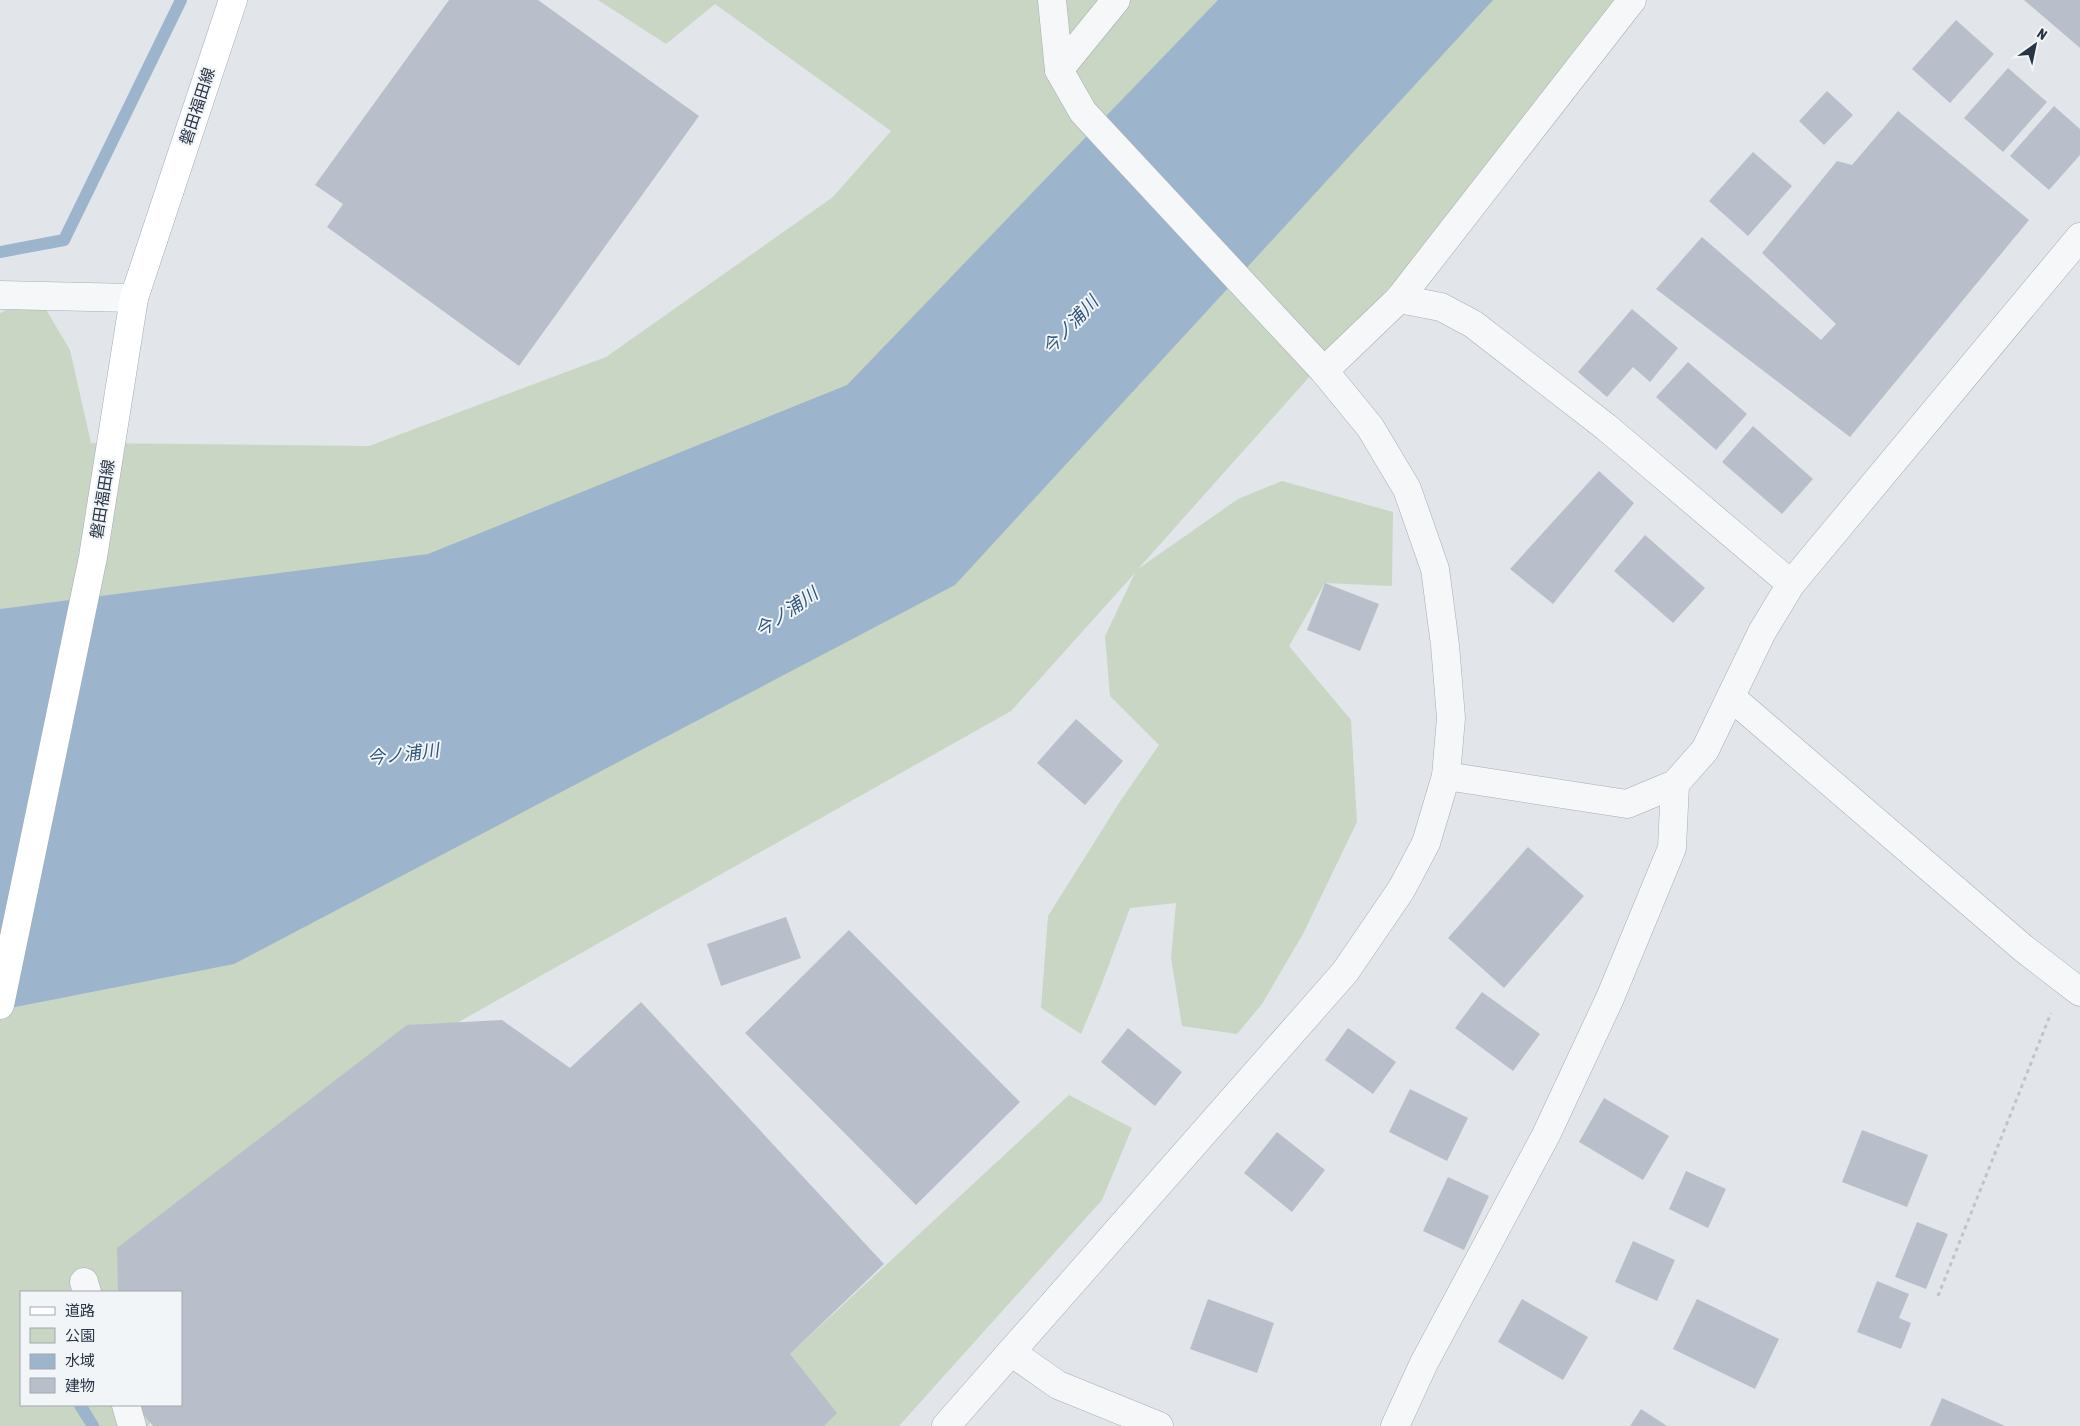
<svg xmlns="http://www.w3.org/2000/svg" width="2080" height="1426" font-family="'Asap Condensed','Noto Sans JP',sans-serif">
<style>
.green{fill:#c8d6c3}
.water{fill:#9cb5cd}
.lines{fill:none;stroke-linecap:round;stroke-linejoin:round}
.stream{stroke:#9cb5cd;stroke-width:12}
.building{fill:#b9bfca}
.minor-casing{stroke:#a7adb6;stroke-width:29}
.tertiary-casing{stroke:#a7adb6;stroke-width:29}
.primary-casing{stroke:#a1abb8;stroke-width:29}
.path{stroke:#c0c4ca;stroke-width:3;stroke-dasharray:4 4;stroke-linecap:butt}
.minor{stroke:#f5f7f9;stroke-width:28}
.tertiary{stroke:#f5f7f9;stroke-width:28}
.primary{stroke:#fff;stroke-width:28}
.labels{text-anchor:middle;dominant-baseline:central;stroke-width:4;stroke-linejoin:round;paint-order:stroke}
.street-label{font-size:16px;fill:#293445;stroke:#f2f5f8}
.water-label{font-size:18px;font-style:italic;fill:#30547b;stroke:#f2f5f8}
</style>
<rect width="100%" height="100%" fill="#e2e6eb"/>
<g class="green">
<path d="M598 0H1633L1533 126 1138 569 1238 499 1282 481 1393 512 1392 586 1325 583 1289 646 1351 720 1357 822 1303 934 1262 1004 1237 1034 1182 1026 1171 958 1176 903 1130 908 1101 986 1081 1034 1041 1008 1048 916 1119 803 1159 745 1110 696 1105 636 1135 573 1011 711 448 1028 181 1292H21V1405H164L148 1426H0V313L38 296 70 350 91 443 369 446 606 357 833 197 891 131 715 4 666 44Z"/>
<path d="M1069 1095 1132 1128 1102 1200 899 1426H824L790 1354Z"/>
</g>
<path class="water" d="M1218 0H1493L955 585 234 964 0 1010V609L428 554 847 385Z"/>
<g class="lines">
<g class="stream">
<path d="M0 252 64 240 181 0"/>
<path d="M80 1405 93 1426"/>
</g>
</g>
<g class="building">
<path d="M449 0H538L699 116 519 366 327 227 343 204 315 185Z"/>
<path d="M2024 0H2080V48Z"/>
<path d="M1956 20 1994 54 1950 103 1912 69Z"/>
<path d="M2008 68 2047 102 2003 152 1964 118Z"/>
<path d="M1827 91 1853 115 1824 145 1799 121Z"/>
<path d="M2054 106 2080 129V155L2049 190 2010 156Z"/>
<path d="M1898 111 2029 220 1850 437 1656 289 1702 237 1821 340 1836 324 1762 253 1837 161 1852 165Z"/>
<path d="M1753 152 1792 186 1748 236 1709 201Z"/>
<path d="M1632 309 1678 348 1650 382 1633 367 1607 397 1578 372Z"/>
<path d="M1688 362 1747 414 1716 450 1656 397Z"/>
<path d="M1753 426 1813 479 1782 514 1722 462Z"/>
<path d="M1599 471 1634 503 1553 604 1510 569Z"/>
<path d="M1645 535 1705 588 1673 623 1614 571Z"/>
<path d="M1325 583 1379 604 1360 651 1307 630Z"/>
<path d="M1076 719 1123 761 1085 805 1037 763Z"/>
<path d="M1528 847 1584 896 1504 988 1448 938Z"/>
<path d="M786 917 801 958 721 986 707 944Z"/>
<path d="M849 930 1020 1102 916 1205 745 1033Z"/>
<path d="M1482 992 1540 1034 1513 1071 1455 1028Z"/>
<path d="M641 1002 884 1264 790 1354 837 1413 824 1426H153L136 1405H181V1292H118L117 1248 407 1025 502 1020 570 1068Z"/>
<path d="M1128 1028 1182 1072 1155 1106 1101 1062Z"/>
<path d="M1348 1028 1396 1062 1373 1094 1325 1060Z"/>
<path d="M1410 1089 1468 1118 1447 1161 1389 1132Z"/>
<path d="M1604 1098 1669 1136 1643 1180 1579 1142Z"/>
<path d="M1862 1130 1928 1155 1907 1207 1842 1182Z"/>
<path d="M1277 1132 1325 1170 1292 1212 1244 1173Z"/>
<path d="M1686 1171 1726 1189 1708 1228 1669 1209Z"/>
<path d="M1448 1177 1489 1196 1464 1250 1423 1231Z"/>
<path d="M1917 1222 1948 1234 1926 1289 1895 1277Z"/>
<path d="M1633 1241 1675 1260 1657 1301 1615 1282Z"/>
<path d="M1877 1281 1909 1294 1899 1318 1911 1323 1901 1349 1857 1332Z"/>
<path d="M1208 1299 1274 1323 1257 1373 1190 1349Z"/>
<path d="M1522 1299 1588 1337 1563 1380 1498 1342Z"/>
<path d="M1697 1299 1779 1339 1755 1389 1673 1349Z"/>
<path d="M1942 1398 2005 1426H1930Z"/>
<path d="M1641 1409 1667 1426H1630Z"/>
</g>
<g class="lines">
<g class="minor-casing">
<g id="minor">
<path d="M1059 70 1116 0"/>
<path d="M1399 299 1441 307 1473 324 1606 427 1791 584"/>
<path d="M1324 371 1399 299 1632 0"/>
<path d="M1731 697 2023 948 2080 992"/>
<path d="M84 1282 87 1292"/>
<path d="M1011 1352 1058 1385 1159 1426"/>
<path d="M126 1405 132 1426"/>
<path d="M1395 1426 1424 1363 1546 1135 1610 998 1672 848 1675 784"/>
</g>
</g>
<g class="tertiary-casing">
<g id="tertiary">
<path d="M0 295 134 298"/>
<path d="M1446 776 1627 804 1675 784 1705 750 1762 632 1791 584 2080 237"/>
<path d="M946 1426 1345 972 1401 890 1426 843 1446 776 1451 718 1445 645 1435 569 1407 489 1370 427 1324 371 1083 112 1059 70 1052 0"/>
</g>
</g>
<g class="primary-casing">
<path id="primary" d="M0 1005 93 557 134 298 233 0"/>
</g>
<path class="path" d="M1938 1296 2051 1013"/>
<use href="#minor" class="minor"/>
<use href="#tertiary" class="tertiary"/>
<use href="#primary" class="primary"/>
</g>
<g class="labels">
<g class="street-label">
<text transform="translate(197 106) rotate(-72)">磐田福田線</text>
<text transform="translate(102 499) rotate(-81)">磐田福田線</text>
</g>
<g class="water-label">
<text transform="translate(1070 325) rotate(-47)">今ノ浦川</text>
<text transform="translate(786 612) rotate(-35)">今ノ浦川</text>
<text transform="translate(403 754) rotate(-7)">今ノ浦川</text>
</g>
</g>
<rect x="20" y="1291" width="162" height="115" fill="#f2f5f8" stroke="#a2a8b0"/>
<rect x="30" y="1307" width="25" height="8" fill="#ffffff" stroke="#a2a8b0"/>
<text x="65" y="1316" font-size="15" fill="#293445">道路</text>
<rect x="30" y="1328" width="25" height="15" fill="#c8d6c3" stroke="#a2a8b0"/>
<text x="65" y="1341" font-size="15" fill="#293445">公園</text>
<rect x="30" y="1354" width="25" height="15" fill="#9cb5cd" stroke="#a2a8b0"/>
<text x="65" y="1366" font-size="15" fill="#293445">水域</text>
<rect x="30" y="1378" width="25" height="15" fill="#b9bfca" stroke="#a2a8b0"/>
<text x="65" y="1391" font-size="15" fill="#293445">建物</text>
<g transform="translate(2035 45) rotate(33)" stroke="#f2f5f8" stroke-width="4" paint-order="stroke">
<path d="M0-4L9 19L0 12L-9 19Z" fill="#293445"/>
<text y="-8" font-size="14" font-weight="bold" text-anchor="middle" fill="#293445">N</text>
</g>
</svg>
